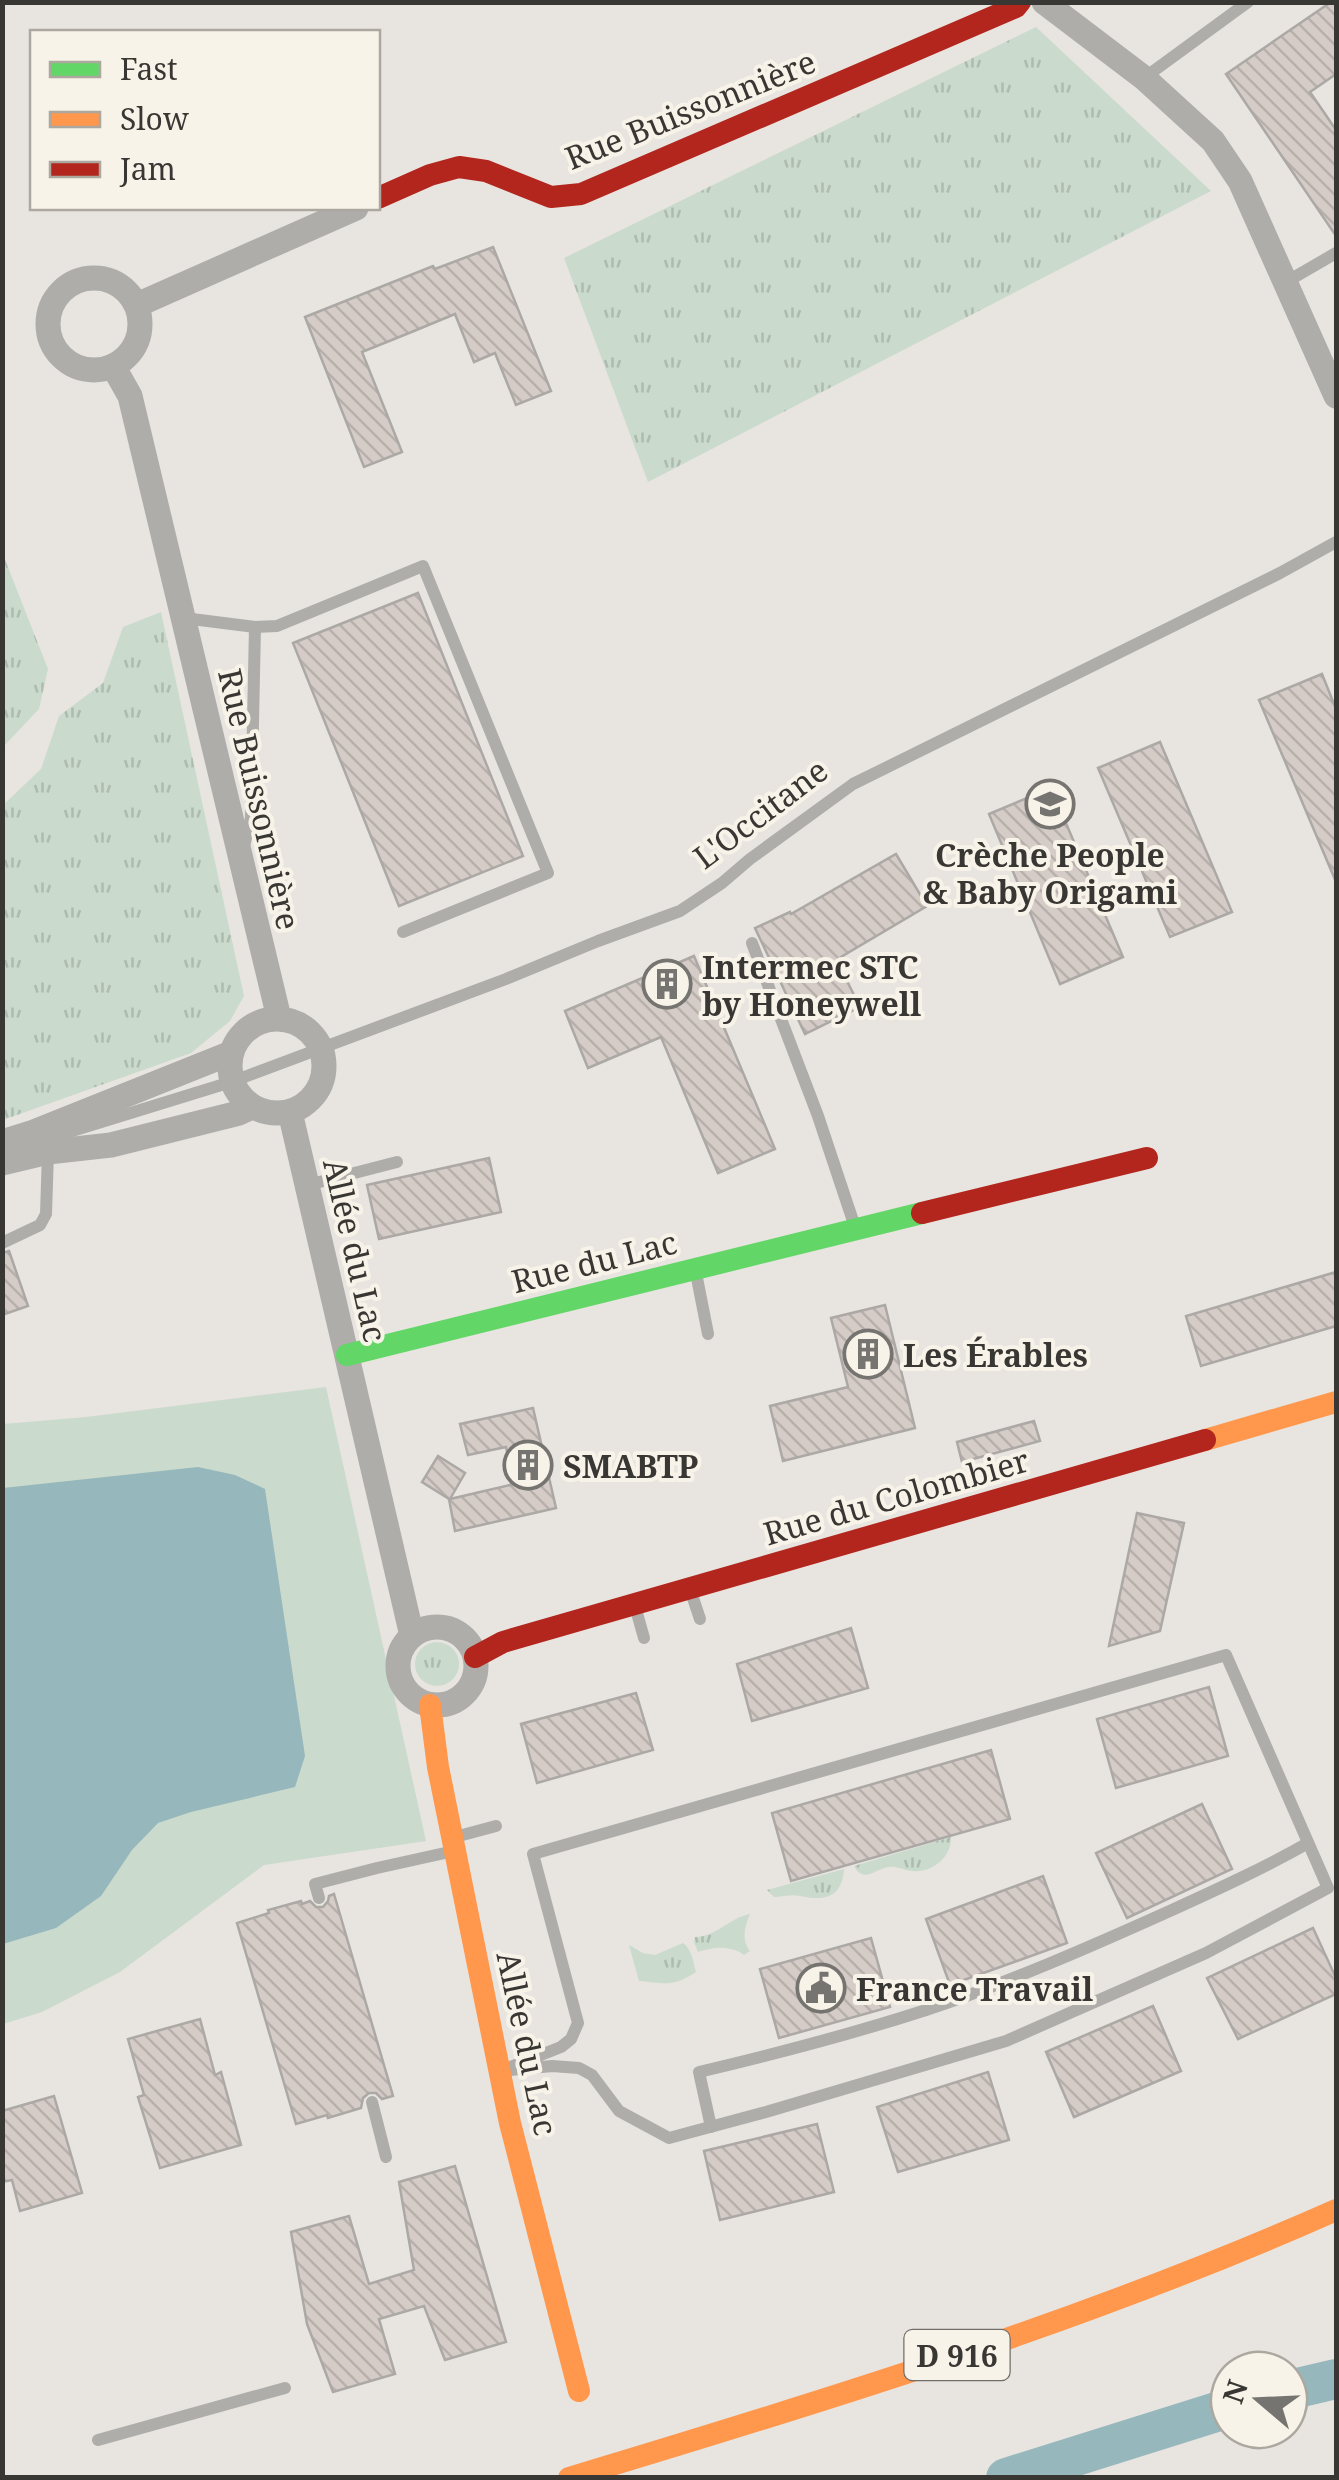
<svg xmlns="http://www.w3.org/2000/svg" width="1339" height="2480" font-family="'Noto Serif',serif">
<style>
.grass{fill:url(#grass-tufts)}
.green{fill:#cadacc}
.water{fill:#96b7bc}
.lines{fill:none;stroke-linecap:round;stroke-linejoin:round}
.river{stroke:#96b7bc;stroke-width:40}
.building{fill:url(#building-back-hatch);stroke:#aba8a5;stroke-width:2.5}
.lane{stroke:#aeadaa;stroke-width:12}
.street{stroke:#aeadaa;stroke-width:25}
.fast{stroke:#63d668;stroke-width:22}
.slow{stroke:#ff974d;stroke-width:22}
.jam{stroke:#b3261e;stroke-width:22}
.labels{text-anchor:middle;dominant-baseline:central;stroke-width:8;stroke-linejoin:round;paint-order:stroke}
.shield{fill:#f8f3e9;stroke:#726f6a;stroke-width:2.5}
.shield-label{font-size:30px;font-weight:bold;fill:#393733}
.street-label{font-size:32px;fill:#393733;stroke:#f8f3e9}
.poi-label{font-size:32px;font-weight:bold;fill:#393733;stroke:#f8f3e9;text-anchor:start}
</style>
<defs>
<pattern id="grass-tufts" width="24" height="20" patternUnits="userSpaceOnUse" patternTransform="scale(2.5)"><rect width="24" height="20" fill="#cadacc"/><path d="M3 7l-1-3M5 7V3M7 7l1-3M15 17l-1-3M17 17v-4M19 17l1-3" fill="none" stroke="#aebcb0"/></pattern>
<pattern id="building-back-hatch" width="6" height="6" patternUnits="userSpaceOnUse" patternTransform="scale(2.5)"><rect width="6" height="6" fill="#d5ccc7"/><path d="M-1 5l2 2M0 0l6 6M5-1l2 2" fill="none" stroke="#b8b0ab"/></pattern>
</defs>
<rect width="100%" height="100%" fill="#e8e5e0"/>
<g class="grass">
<path d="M1036 27 1211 191 648 482 564 258Z"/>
<path d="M2 552 48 669 39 709 3 747Z"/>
<path d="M161 612 244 996 230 1021 191 1053 3 1120V805L41 769 59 716 103 683 123 627Z"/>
<circle cx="437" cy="1664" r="22"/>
<path d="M951 1837C952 1857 932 1873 913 1871 904 1871 898 1866 889 1867 874 1869 864 1884 854 1866Z"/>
<path d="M844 1869C842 1899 823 1901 800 1896 791 1894 782 1897 774 1897L767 1890Z"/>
<path d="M750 1914C745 1926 741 1940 750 1951L744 1955C730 1945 714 1947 698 1952L694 1942 695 1937C716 1937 729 1918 750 1914Z"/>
<path d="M683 1943C692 1949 693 1962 696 1972 672 1988 665 1983 639 1981L629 1945 643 1953 655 1955Z"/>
</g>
<path class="green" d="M326 1387 426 1841 264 1865 120 1972 42 2012 3 2024V1424L86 1417Z"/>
<path class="water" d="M198 1467 235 1475 265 1489 305 1756 295 1787 191 1812 158 1823 132 1850 101 1896 56 1928 3 1944V1488Z"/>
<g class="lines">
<g class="river">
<path d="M1289 2390 1336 2379"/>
<path d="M1006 2478 1229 2408"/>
</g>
</g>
<g class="building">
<path d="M1331 2H1336V74L1310 92 1336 130V236L1226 74Z"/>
<path d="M493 247 551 391 516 405 495 353 474 362 455 314 414 331 362 352 402 452 364 467 305 317 433 266 435 269Z"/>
<path d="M418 593 523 856 399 906 293 643Z"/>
<path d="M1322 674 1336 709V882L1259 700Z"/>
<path d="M1160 742 1232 912 1170 937 1098 768Z"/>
<path d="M1051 788 1123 957 1060 984 989 814Z"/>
<path d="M896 854 927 906 841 957 845 964 840 967 860 1007 805 1034 755 928 790 912 791 914Z"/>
<path d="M694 956 775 1149 718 1173 661 1037 588 1068 565 1011Z"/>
<path d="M489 1158 501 1212 379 1239 367 1185Z"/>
<path d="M9 1251 28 1306 2 1315V1253Z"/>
<path d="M1336 1272V1326L1201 1366 1186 1316Z"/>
<path d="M885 1305 915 1428 783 1461 770 1406 848 1387 831 1318Z"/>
<path d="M533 1408 556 1508 455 1531 449 1499 422 1482 438 1456 465 1473 450 1499 514 1484 506 1447 468 1455 460 1424Z"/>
<path d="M1034 1421 1040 1441 962 1462 957 1442Z"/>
<path d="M1137 1513 1184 1523 1160 1631 1109 1646Z"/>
<path d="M851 1628 868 1688 752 1721 737 1664Z"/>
<path d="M1209 1687 1228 1756 1116 1788 1097 1719Z"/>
<path d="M636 1693 653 1750 537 1783 521 1724Z"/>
<path d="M991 1750 1010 1819 791 1881 772 1813Z"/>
<path d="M1202 1804 1232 1869 1127 1918 1096 1853Z"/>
<path d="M1043 1876 1067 1943 950 1985 926 1919Z"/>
<path d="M334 1894 393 2096 382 2099 376 2093H369L363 2098 361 2108 328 2118 327 2115 296 2124 237 1923 269 1913 268 1910 301 1901 302 1904 310 1901 316 1907H323L328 1901 329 1896Z"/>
<path d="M1313 1928 1336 1978V1994L1238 2039 1207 1978Z"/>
<path d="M871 1938 890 2007 779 2038 760 1969Z"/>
<path d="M1153 2006 1181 2071 1074 2117 1046 2052Z"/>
<path d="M200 2019 215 2075 221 2072 241 2145 160 2168 138 2097 144 2095 128 2039Z"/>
<path d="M988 2072 1009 2140 898 2172 877 2107Z"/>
<path d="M54 2096 82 2193 20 2211 12 2180 2 2182V2111Z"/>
<path d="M817 2124 834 2192 720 2220 704 2151Z"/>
<path d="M455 2166 506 2342 445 2360 424 2306 379 2319 395 2374 333 2392 307 2324 291 2232 349 2216 369 2284 414 2270 399 2182Z"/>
</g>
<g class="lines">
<g class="lane">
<path d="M1144 78 1248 2"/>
<path d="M1286 282 1336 253"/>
<path d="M184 618 255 627 277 626 423 566 548 873 403 932"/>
<path d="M244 846 251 818 255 627"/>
<path d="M752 943 818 1116 855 1227"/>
<path d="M43 1140 231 1082 506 979 598 941 680 911 722 883 750 859 853 784 1280 573 1336 542"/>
<path d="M308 1185 397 1162"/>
<path d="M2 1243 40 1225 46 1214 48 1152"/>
<path d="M696 1273 708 1334"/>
<path d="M691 1592 700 1619"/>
<path d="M635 1606 644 1638"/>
<path d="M1226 1655 1328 1888 1206 1953 1006 2041 766 2112 669 2138 619 2111 592 2075 579 2068 552 2066 500 2071 561 2047 571 2039 578 2023 533 1854Z"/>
<path d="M455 1837 496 1826"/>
<path d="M319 1898 315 1884 377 1868 454 1851"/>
<path d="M372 2102 386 2157"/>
<path d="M711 2127 699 2072C775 2054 852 2034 926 2010 1010 1982 1092 1946 1172 1910 1218 1889 1264 1868 1308 1843"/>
<path d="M98 2440 285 2388"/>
</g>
<g class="street">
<path d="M1044 2 1144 78 1213 141 1240 181 1336 396"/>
<circle cx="94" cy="324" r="46"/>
<path d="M137 305 356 208"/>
<path d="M113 366 130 396 279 1018"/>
<circle cx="277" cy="1066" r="47"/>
<path d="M290 1112 412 1636"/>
<path d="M2 1142 31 1133 231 1053"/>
<path d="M2 1163 48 1152 111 1145 239 1113 252 1107"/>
<circle cx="437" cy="1666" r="39"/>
</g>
<path class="fast" d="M347 1355 922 1213"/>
<g class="slow">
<path d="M1205 1440 1336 1402"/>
<path d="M430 1705 438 1767 510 2123 579 2391"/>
<path d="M569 2478C828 2400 1089 2320 1336 2210"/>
</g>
<g class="jam">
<path d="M378 198 430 175 459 167 486 171 551 197 581 194 1016 7 1020 2"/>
<path d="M922 1213 1147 1158"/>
<path d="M475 1657 503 1642 1205 1440"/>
</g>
</g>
<defs>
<g id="school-ring" transform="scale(2.5)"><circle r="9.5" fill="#f8f3e9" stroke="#767470" stroke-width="1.5"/><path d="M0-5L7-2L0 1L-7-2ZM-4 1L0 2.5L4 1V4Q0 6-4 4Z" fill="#767470"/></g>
<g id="building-ring" transform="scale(2.5)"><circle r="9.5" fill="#f8f3e9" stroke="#767470" stroke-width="1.5"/><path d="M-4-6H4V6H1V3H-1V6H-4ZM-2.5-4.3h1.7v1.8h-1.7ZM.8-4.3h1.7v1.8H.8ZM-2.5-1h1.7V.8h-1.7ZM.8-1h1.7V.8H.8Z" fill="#767470"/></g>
<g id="civic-ring" transform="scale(2.5)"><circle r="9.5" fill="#f8f3e9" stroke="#767470" stroke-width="1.5"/><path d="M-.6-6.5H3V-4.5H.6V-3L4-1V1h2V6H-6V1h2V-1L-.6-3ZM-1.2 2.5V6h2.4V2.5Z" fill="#767470"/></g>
</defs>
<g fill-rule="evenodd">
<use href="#school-ring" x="1050" y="804"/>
<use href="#building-ring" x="667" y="984"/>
<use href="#building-ring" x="868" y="1354"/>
<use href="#building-ring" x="528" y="1465"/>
<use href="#civic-ring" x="821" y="1988"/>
</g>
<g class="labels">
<rect class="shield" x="904.5" y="2330" width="105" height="50" rx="8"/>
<g class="shield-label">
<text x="957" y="2355">D 916</text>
</g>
<g class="street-label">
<text transform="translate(690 109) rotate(-22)">Rue Buissonnière</text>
<text transform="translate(260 799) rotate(77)">Rue Buissonnière</text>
<text transform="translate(760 813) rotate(-37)">L'Occitane</text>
<text transform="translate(356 1250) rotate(77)">Allée du Lac</text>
<text transform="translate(594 1261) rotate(-14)">Rue du Lac</text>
<text transform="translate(896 1496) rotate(-16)">Rue du Colombier</text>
<text transform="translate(528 2043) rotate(78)">Allée du Lac</text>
</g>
<g class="poi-label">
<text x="1050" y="854" text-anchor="middle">Crèche People<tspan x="1050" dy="37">&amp; Baby Origami</tspan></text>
<text x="702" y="966">Intermec STC<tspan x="702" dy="37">by Honeywell</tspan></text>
<text x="903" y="1354">Les Érables</text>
<text x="563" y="1465">SMABTP</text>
<text x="856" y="1988">France Travail</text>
</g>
</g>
<rect width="1339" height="2480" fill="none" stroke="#393733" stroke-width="10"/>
<rect x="30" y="30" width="350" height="180" fill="#f8f3e9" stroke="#aca8a0" stroke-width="2.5"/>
<rect x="50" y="62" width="50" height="15" fill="#63d668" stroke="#aca8a0" stroke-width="2.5"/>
<text x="120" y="80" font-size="30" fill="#393733">Fast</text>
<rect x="50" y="112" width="50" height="15" fill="#ff974d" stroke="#aca8a0" stroke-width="2.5"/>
<text x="120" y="130" font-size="30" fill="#393733">Slow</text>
<rect x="50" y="162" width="50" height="15" fill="#b3261e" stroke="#aca8a0" stroke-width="2.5"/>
<text x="120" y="180" font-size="30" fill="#393733">Jam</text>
<g transform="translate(1259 2400) rotate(289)"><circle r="48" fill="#f8f3e9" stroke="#aca8a0" stroke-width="2.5"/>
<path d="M0-8L18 38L0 25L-18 38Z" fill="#767470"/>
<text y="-15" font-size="28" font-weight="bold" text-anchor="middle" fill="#393733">N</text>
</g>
</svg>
